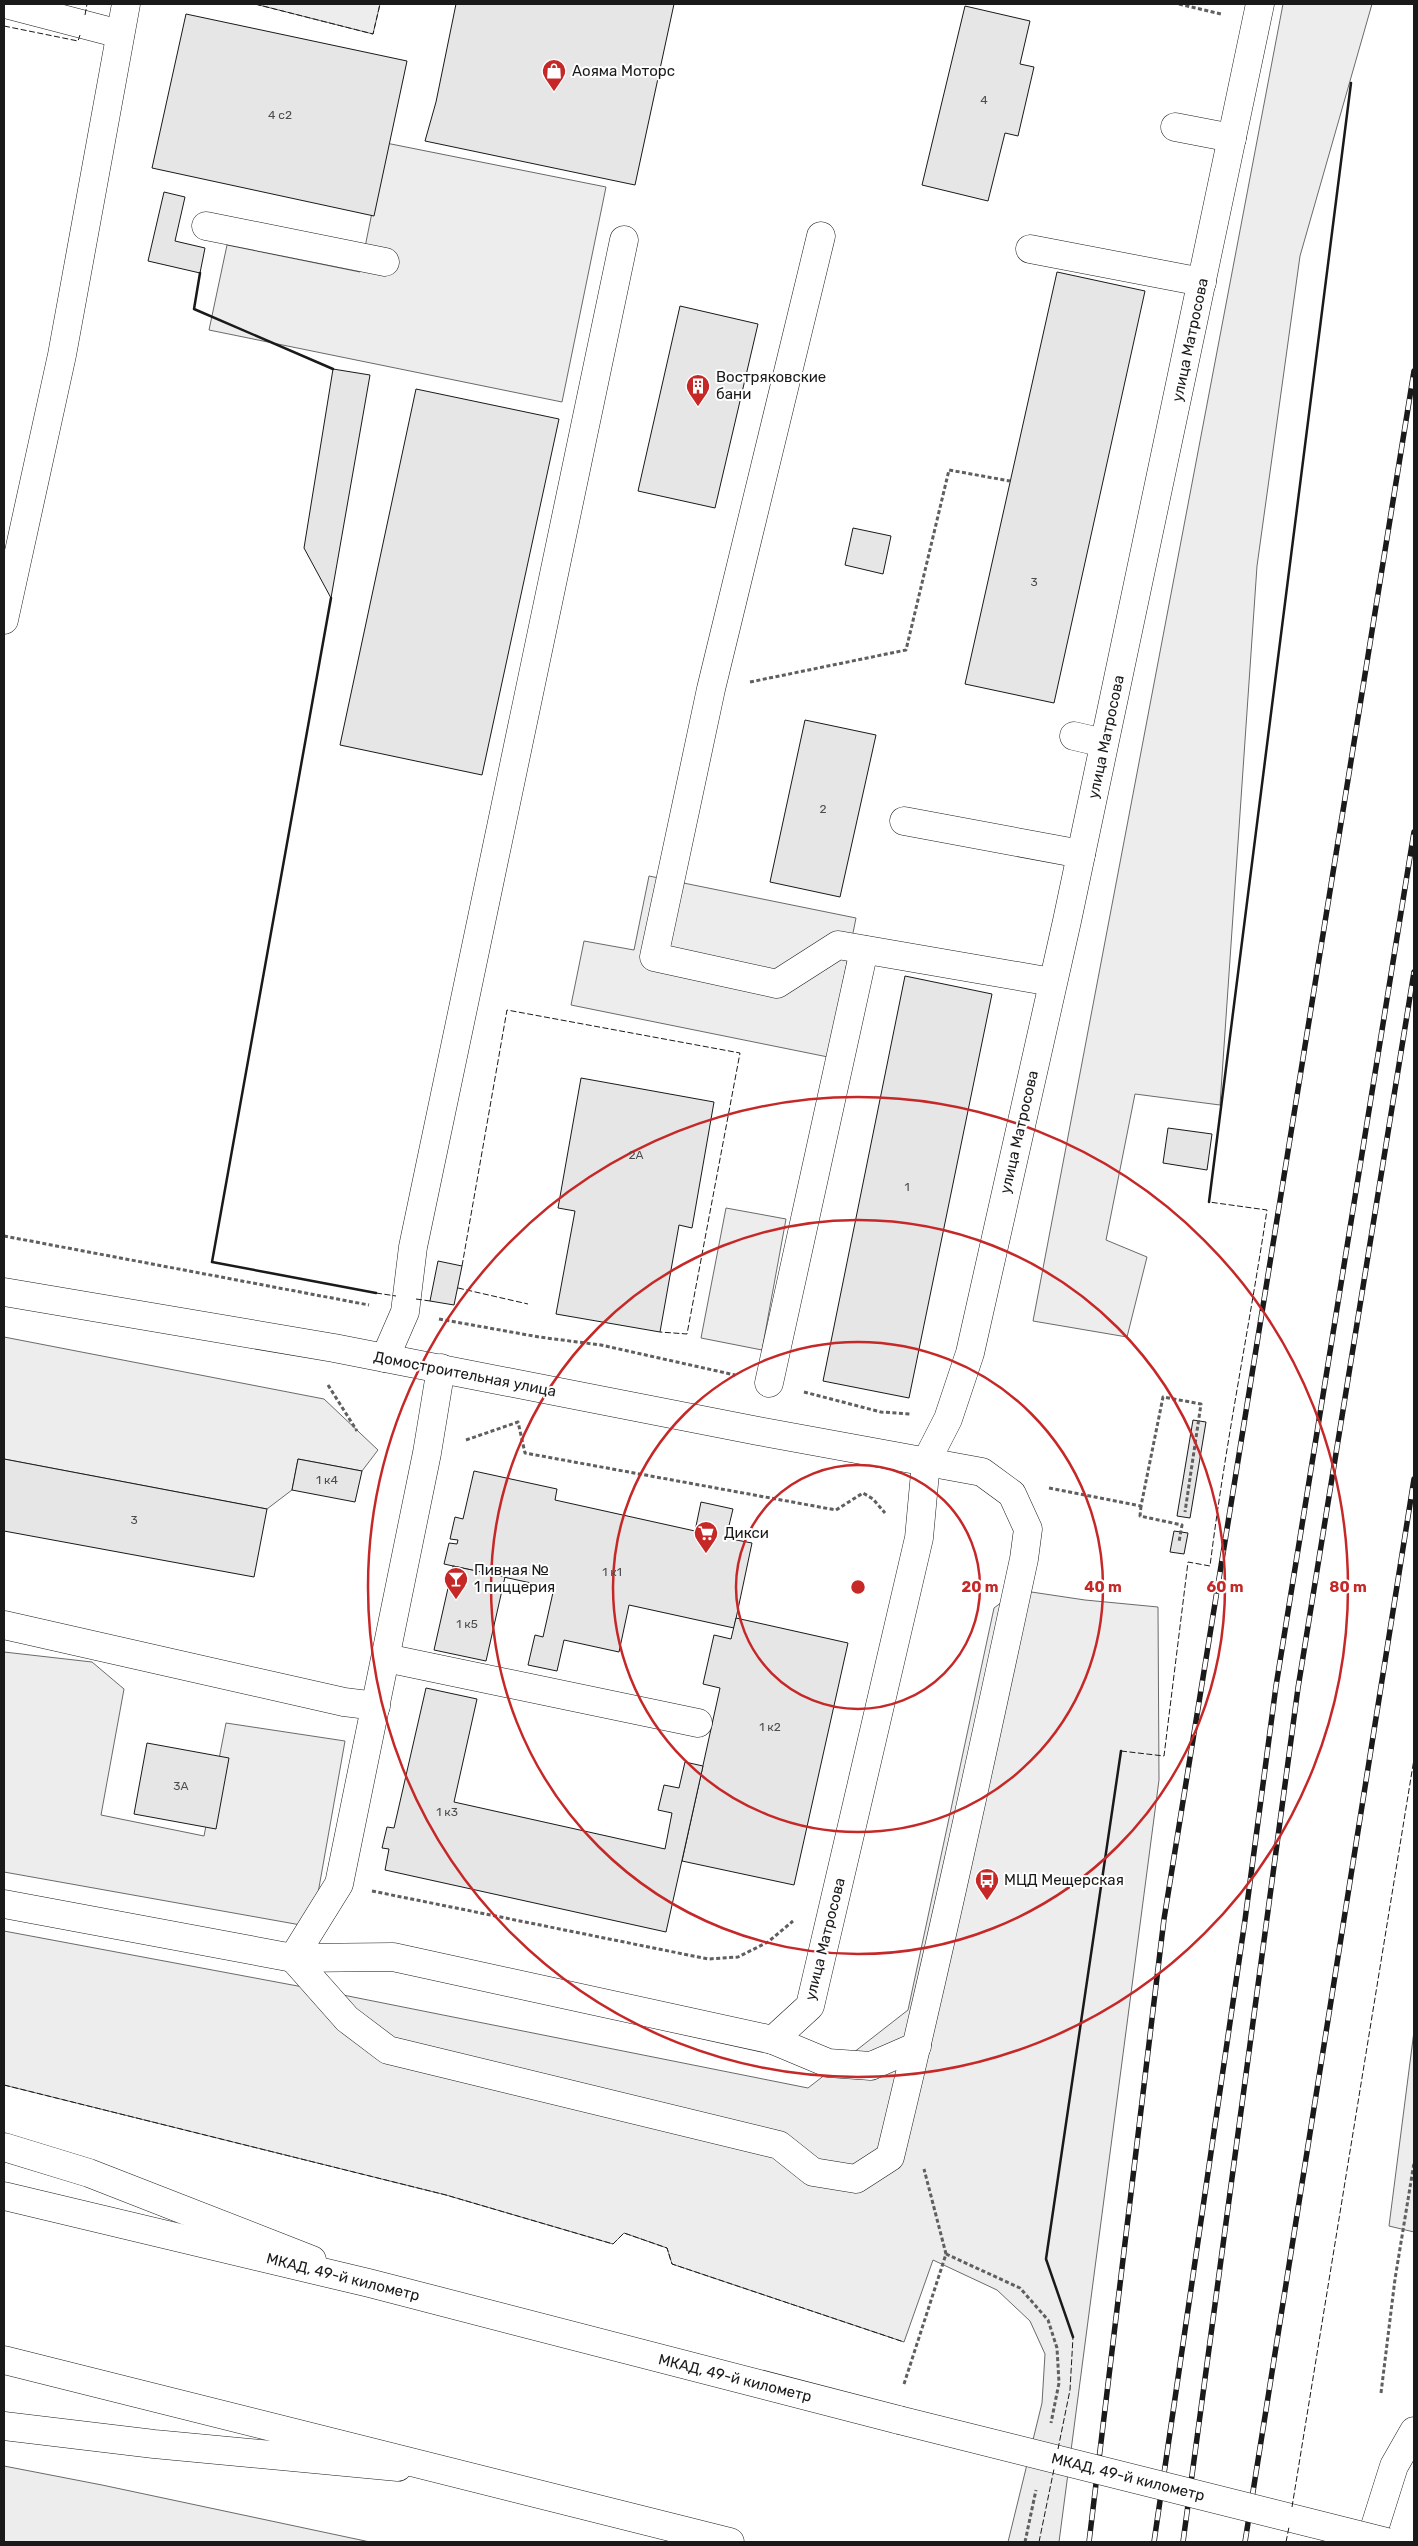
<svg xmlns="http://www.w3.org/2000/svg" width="1418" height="2546" font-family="Rubik,sans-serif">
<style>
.built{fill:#ededed;stroke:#6a6a6a}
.building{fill:#e6e6e6;stroke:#1a1a1a}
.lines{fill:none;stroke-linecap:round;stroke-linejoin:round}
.minor-casing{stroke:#1a1a1a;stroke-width:29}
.major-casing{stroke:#1a1a1a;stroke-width:29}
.highway-casing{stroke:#1a1a1a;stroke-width:29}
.path{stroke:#5f5f5f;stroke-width:3;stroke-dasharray:4 2.5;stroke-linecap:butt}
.minor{stroke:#fff;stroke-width:28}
.major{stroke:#fff;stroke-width:28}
.highway{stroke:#fff;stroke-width:28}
.rail-casing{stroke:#1a1a1a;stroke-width:5.5}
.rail{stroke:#fff;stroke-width:4;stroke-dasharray:11;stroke-linecap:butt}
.highway-bridge-casing{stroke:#1a1a1a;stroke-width:29;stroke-linecap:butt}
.highway-bridge{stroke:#fff;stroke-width:28}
.fence{stroke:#1a1a1a;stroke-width:1;stroke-dasharray:6 2.5;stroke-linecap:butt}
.wall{stroke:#1a1a1a;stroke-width:2.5}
.ring{fill:none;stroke:#c62828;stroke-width:2.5}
.labels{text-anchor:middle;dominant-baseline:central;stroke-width:4;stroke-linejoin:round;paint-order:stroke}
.number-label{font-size:12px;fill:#4d4d4d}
.poi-label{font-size:15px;fill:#1a1a1a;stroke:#fff;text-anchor:start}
.street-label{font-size:15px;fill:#1a1a1a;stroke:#fff}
.centre{fill:#c62828;stroke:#fff;stroke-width:2.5}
.ring-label{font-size:15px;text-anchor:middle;font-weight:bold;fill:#c62828;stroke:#fff;stroke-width:4;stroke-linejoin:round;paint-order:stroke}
</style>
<rect width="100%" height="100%" fill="#fff"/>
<g class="built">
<path d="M255 4H380L373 34Z"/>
<path d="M1283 4H1372L1300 256 1257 566 1220 1105 1135 1094 1106 1240 1147 1257 1127 1337 1033 1321Z"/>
<path d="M386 143 606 187 562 402 209 330 227 245 360 272Z"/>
<path d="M649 876 856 918 828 1057 571 1005 584 941 634 950Z"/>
<path d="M726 1208 786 1219 762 1350 701 1338Z"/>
<path d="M4 1337 324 1399 378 1450 362 1471 298 1459 292 1490 267 1509 4 1459Z"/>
<path d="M1018 1590 1085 1600 1158 1607 1159 1780 1059 2542H1008L1042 2403 1045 2354 1030 2321 997 2290 933 2260 904 2342 672 2264 667 2248 624 2233 613 2244 446 2195 4 2085V1931L303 1987 808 2088 908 2010 994 1608Z"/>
<path d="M4 1652 92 1662 124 1689 101 1815 204 1836 226 1723 345 1741 312 1927 4 1872Z"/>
<path d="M1414 2031V2232L1389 2226Z"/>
<path d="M4 2466 102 2485 370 2542H4Z"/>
</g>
<g class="building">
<path d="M456 4H674L635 185 425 141 436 102Z"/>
<path d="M965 6 1030 21 1020 64 1034 67 1018 136 1005 133 988 201 922 185Z"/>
<path d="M186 14 407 61 374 216 152 168Z"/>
<path d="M164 192 185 197 175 241 205 248 200 273 148 261Z"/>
<path d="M1057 272 1145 291 1054 703 965 684Z"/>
<path d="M680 306 758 324 715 508 638 491Z"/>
<path d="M333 369 370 375 331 598 304 548Z"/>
<path d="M416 389 559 419 482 775 340 745Z"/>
<path d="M853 528 891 536 883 574 845 565Z"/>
<path d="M805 720 876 735 840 897 770 882Z"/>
<path d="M905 976 992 994 909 1398 823 1381Z"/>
<path d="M581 1078 714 1102 692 1228 679 1225 660 1332 556 1314 575 1211 558 1208Z"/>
<path d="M1168 1128 1212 1134 1207 1170 1163 1163Z"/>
<path d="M438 1261 462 1266 454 1305 430 1301Z"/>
<path d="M1193 1420 1206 1422 1190 1518 1177 1516Z"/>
<path d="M4 1459 267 1509 254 1577 4 1531Z"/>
<path d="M298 1459 362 1471 355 1502 292 1490Z"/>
<path d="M474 1471 557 1489 555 1500 695 1531 701 1502 733 1509 726 1538 752 1543 734 1628 629 1605 619 1652 564 1640 557 1671 528 1665 535 1635 543 1637 554 1588 444 1564 449 1543 457 1544 458 1540 450 1539 455 1517 463 1519Z"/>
<path d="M1174 1531 1188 1533 1184 1554 1170 1552Z"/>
<path d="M453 1566 505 1577 486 1661 434 1650Z"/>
<path d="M736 1618 848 1643 794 1885 682 1861 720 1688 703 1684 714 1635 731 1639Z"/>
<path d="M426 1688 477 1699 454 1802 665 1849 672 1813 658 1810 664 1785 679 1788 685 1762 703 1766 666 1932 385 1870 389 1849 382 1848 387 1827 394 1828Z"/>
<path d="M147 1743 229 1758 216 1829 134 1814Z"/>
</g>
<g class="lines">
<g class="minor-casing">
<g id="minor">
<path d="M5 4 120 34"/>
<path d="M1175 127 1232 138"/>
<path d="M206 226 385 262"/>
<path d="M821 236 711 689 654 957 777 984 838 945 1052 982"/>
<path d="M1030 249 1202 282"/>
<path d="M4 620 62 355 126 4"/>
<path d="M1074 736 1104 743"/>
<path d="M904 821 1081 854"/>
<path d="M4 1292 334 1348 758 1431 982 1472 1012 1494 1028 1529 1024 1559C981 1759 938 1959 890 2157L856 2179 813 2172 779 2145 388 2050 347 2019 293 1958"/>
<path d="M385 1358 405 1312 413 1247 624 240"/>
<path d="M769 1383 864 950"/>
<path d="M4 1625 344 1702 376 1706"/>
<path d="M386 1658 698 1723"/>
<path d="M4 1904 293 1958 393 1957 773 2040 810 2006 919 1538 926 1462 948 1419 970 1353 1067 921 1260 4"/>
<path d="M293 1958 339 1884 427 1453 441 1368"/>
<path d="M773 2040 828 2063 871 2066 917 2046"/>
<path d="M1370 2542 1394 2466 1414 2431"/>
</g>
</g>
<g class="major-casing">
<g id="major">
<path d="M4 2147 89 2173 312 2260"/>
<path d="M4 2426 154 2444 398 2467"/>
</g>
</g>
<g class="highway-casing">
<g id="highway">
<path d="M4 2196 369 2283 899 2420"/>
<path d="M4 2360 730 2542"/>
</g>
</g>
<g class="path">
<path d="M1179 4 1221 14"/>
<path d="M750 682 906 650 949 470 1010 481"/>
<path d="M4 1236 369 1305"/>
<path d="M439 1319 539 1337 601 1345 735 1375"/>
<path d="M328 1385 357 1431"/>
<path d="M804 1392 881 1412 910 1414"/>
<path d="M466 1440 518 1422 525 1453 836 1510 863 1493 873 1499 885 1513"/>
<path d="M1049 1488 1141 1506 1163 1397 1201 1404 1185 1512"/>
<path d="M1141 1506 1140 1516 1182 1525 1179 1542"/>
<path d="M372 1891 708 1959 738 1957 768 1942 793 1921"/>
<path d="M946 2254 1020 2288 1048 2320 1057 2348 1059 2383 1051 2423"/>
<path d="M904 2384 946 2254 924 2169"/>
<path d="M1381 2393 1395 2279 1414 2163"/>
<path d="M1025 2542 1036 2490"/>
</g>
<use href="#minor" class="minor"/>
<use href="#major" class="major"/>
<use href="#highway" class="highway"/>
<g class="rail-casing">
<g id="rail">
<path d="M1089 2542 1164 1919 1414 371"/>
<path d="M1154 2542 1245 1920 1276 1686 1414 832"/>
<path d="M1183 2542 1298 1688 1414 972"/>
<path d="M1245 2542 1414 1479"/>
</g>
</g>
<use href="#rail" class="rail"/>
<g class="highway-bridge-casing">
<path id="highway-bridge" d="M899 2420 1387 2542"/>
</g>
<use href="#highway-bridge" class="highway-bridge"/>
<g class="fence">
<path d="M255 4 373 34 380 4"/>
<path d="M85 15 87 4"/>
<path d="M4 26 78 41 80 35"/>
<path d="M462 1266 507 1010 740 1053 687 1334 660 1332"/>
<path d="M458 1288 528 1304"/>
<path d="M376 1293 396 1296"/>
<path d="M416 1299 430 1301"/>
<path d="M1121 1751 1164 1756 1188 1562 1210 1566C1225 1446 1249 1329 1267 1210L1209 1202"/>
<path d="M4 2085 446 2195 613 2244 624 2233 667 2248 672 2264 904 2342"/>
<path d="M1058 2449 1070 2390 1073 2337"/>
<path d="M1292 2507 1414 1759"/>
<path d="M1039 2542 1054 2469"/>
<path d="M1286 2542 1289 2527"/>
</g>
<g class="wall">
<path d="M200 273 194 309 333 369"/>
<path d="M331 598 212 1262 376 1293"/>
<path d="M1209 1202 1351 83"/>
<path d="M1073 2337 1046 2259 1121 1751"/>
</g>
</g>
<g class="ring">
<circle cx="858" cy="1587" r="122"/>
<circle cx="858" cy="1587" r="245"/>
<circle cx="858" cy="1587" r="367"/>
<circle cx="858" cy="1587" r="490"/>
</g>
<defs>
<g id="shop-pin" transform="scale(1.25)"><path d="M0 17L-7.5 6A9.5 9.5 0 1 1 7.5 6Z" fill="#c62828" stroke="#fff"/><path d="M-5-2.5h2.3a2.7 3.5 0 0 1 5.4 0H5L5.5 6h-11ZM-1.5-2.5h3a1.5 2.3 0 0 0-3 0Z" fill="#fff"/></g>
<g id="building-pin" transform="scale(1.25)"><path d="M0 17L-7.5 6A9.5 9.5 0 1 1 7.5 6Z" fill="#c62828" stroke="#fff"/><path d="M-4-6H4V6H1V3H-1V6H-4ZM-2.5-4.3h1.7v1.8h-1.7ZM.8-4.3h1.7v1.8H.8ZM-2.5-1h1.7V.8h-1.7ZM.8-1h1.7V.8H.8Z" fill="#fff"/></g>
<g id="supermarket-pin" transform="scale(1.25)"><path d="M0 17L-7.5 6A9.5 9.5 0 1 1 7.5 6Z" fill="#c62828" stroke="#fff"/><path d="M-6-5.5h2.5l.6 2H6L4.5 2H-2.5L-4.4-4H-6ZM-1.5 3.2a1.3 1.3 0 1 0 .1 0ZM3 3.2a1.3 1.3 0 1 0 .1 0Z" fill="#fff"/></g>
<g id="bar-pin" transform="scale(1.25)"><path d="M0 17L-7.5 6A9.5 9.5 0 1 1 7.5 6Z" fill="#c62828" stroke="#fff"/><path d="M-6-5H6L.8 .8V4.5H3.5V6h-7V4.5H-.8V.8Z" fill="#fff"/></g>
<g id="bus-pin" transform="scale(1.25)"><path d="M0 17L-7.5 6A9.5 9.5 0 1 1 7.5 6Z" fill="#c62828" stroke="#fff"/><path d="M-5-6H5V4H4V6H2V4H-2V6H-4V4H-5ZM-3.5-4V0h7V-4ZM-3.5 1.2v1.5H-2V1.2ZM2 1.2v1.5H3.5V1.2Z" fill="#fff"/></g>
</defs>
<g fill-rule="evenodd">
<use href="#shop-pin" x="554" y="71"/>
<use href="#building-pin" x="698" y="386"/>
<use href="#supermarket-pin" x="706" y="1533"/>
<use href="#bar-pin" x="456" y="1579"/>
<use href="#bus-pin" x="987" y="1880"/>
</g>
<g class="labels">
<g class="number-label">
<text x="984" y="100">4</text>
<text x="280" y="115">4 с2</text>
<text x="1034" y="582">3</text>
<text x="823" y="809">2</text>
<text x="636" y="1155">2А</text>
<text x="907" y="1187">1</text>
<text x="327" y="1480">1 к4</text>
<text x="134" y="1520">3</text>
<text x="612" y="1572">1 к1</text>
<text x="467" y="1624">1 к5</text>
<text x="770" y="1727">1 к2</text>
<text x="181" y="1786">3А</text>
<text x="447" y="1812">1 к3</text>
</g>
<g class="poi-label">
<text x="572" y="71">Аояма Моторс</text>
<text x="716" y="377">Востряковские<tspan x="716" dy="17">бани</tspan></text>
<text x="724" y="1533">Дикси</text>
<text x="474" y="1570">Пивная №<tspan x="474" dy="17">1 пиццерия</tspan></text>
<text x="1004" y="1880">МЦД Мещерская</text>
</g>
<g class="street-label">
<text transform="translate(1190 340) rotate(-78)">улица Матросова</text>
<text transform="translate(1106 737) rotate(-78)">улица Матросова</text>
<text transform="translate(1019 1132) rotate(-77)">улица Матросова</text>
<text transform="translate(465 1374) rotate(11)">Домостроительная улица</text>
<text transform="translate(825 1939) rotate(-76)">улица Матросова</text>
<text transform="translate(343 2277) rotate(14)">МКАД, 49-й километр</text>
<text transform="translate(735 2378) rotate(14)">МКАД, 49-й километр</text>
<text transform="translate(1128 2477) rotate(14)">МКАД, 49-й километр</text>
</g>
</g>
<circle cx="858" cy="1587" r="8" class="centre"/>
<g class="ring-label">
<text x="980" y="1592">20 m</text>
<text x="1103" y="1592">40 m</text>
<text x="1225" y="1592">60 m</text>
<text x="1348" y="1592">80 m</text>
</g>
<rect width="1418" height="2546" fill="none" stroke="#1a1a1a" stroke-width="10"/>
</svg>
